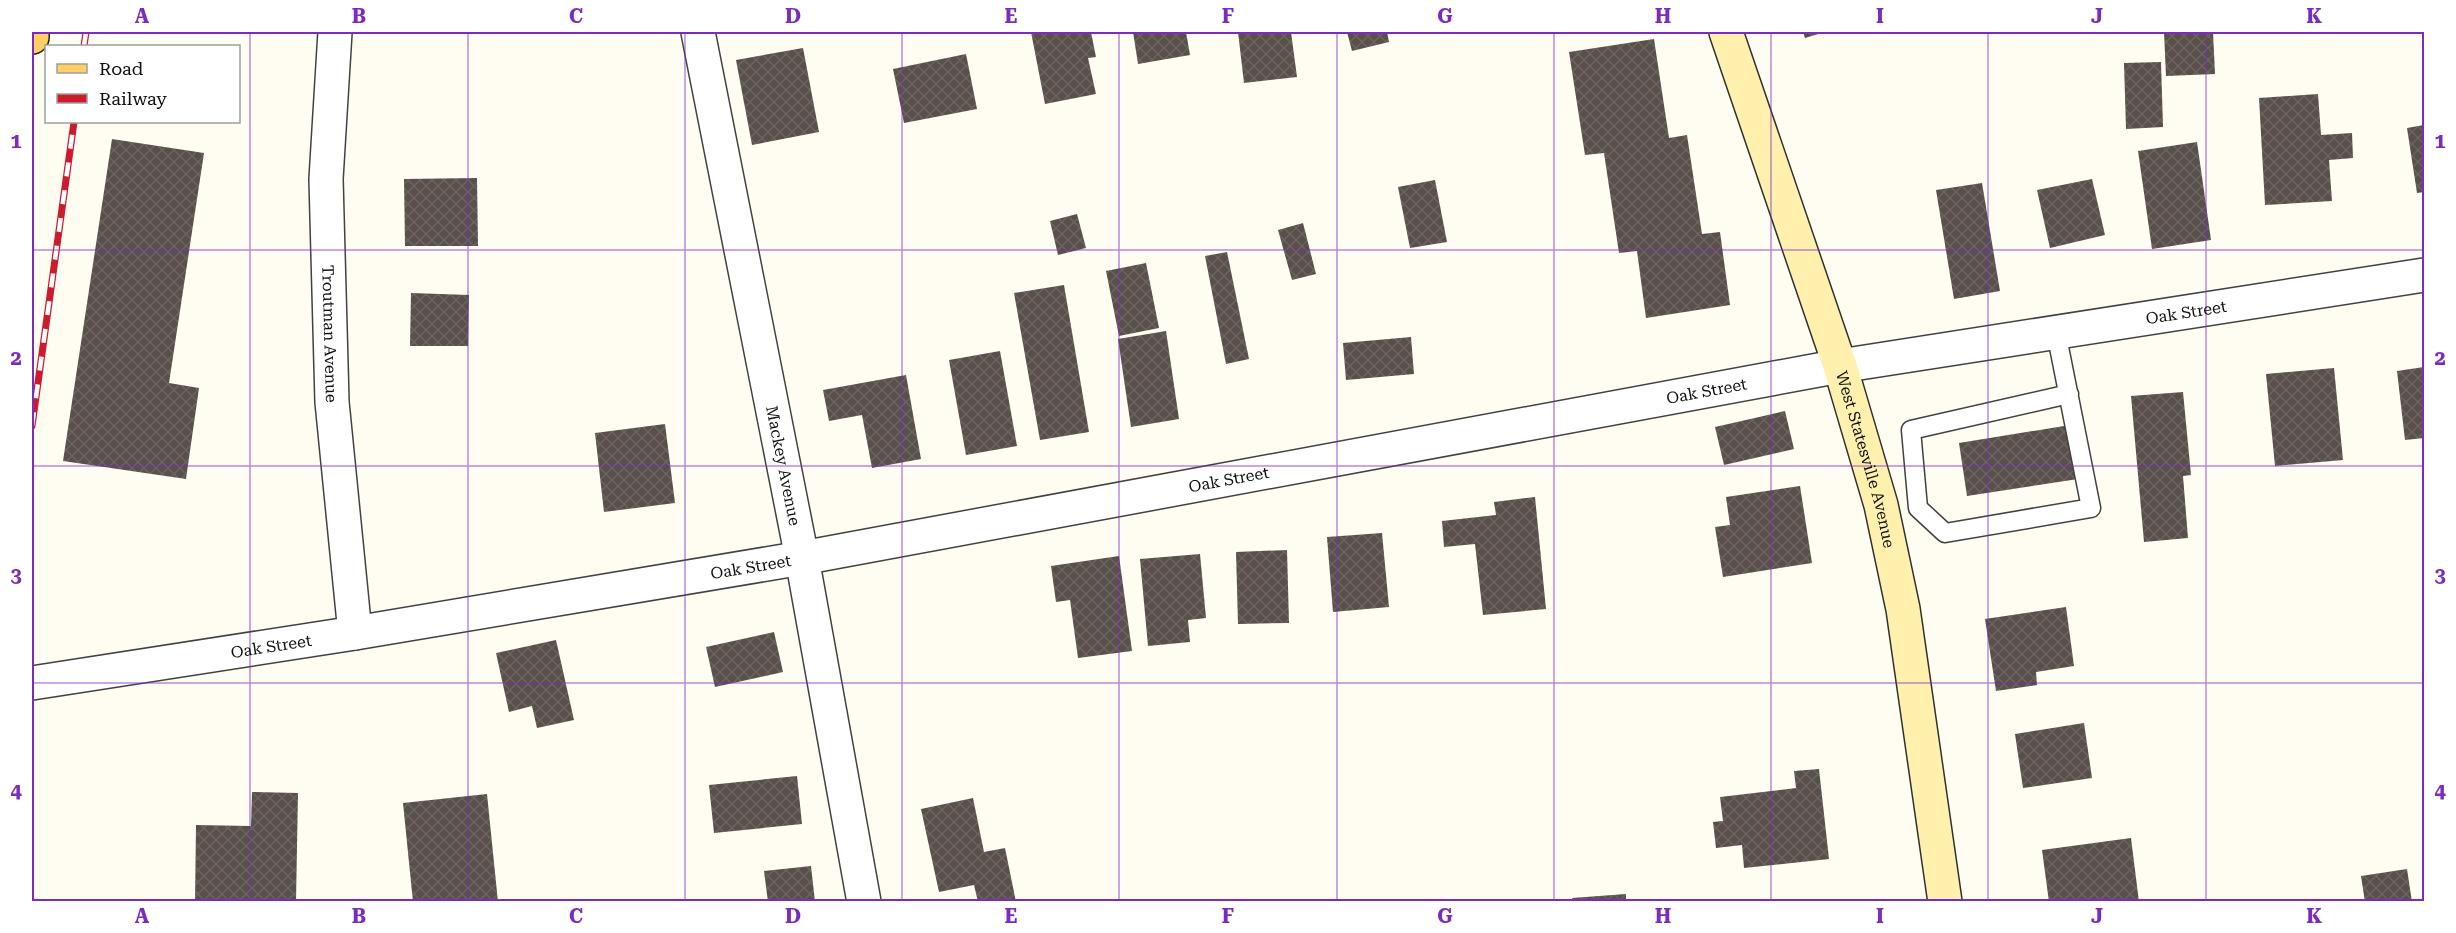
<svg xmlns="http://www.w3.org/2000/svg" width="2456" height="933" font-family="'Roboto Serif',serif">
<style>
.building{fill:url(#building-cross-hatch)}
.lines{fill:none;stroke-linecap:round;stroke-linejoin:round}
.lane-casing{stroke:#424242;stroke-width:21}
.street-casing{stroke:#424242;stroke-width:36}
.secondary-casing{stroke:#313131;stroke-width:36}
.primary-casing{stroke:#202020;stroke-width:36}
.lane{stroke:#fff;stroke-width:18}
.street{stroke:#fff;stroke-width:33}
.secondary{stroke:#fff1ad;stroke-width:33}
.primary{stroke:#ffcf62;stroke-width:33}
.rail-casing{stroke:#cc1b2e;stroke-width:7}
.rail{stroke:#fff;stroke-width:4.5;stroke-dasharray:14;stroke-linecap:butt}
.grid{fill:none;stroke:#7b2cbf;stroke-width:1.5;stroke-opacity:0.55}
.labels{text-anchor:middle;dominant-baseline:central;stroke-width:6;stroke-linejoin:round;paint-order:stroke}
.street-label{font-size:16px;fill:#0f0f0f;stroke:#fff}
.neatline{fill:none;stroke:#7b2cbf;stroke-width:2}
.grid-label{font-size:20px;text-anchor:middle;font-weight:bold;fill:#7b2cbf}
</style>
<defs>
<pattern id="building-cross-hatch" width="8" height="8" patternUnits="userSpaceOnUse" patternTransform="scale(1.5)"><rect width="8" height="8" fill="#594f4b"/><path d="M0 0l8 8M0 8l8-8" fill="none" stroke="#6c6461"/></pattern>
</defs>
<rect width="100%" height="100%" fill="#fffcf2"/>
<g class="building">
<path d="M1031 32H1091L1096 57 1088 58 1096 94 1045 104Z"/>
<path d="M1133 32H1186L1190 55 1138 64Z"/>
<path d="M1238 32H1291L1297 77 1244 83Z"/>
<path d="M1347 32H1387L1389 42 1352 51Z"/>
<path d="M1803 32H1825L1805 38Z"/>
<path d="M2164 32H2213L2215 74 2166 76Z"/>
<path d="M1654 39 1669 138 1687 135 1702 234 1720 232 1730 305 1646 318 1637 251 1619 253 1604 153 1585 155 1569 52Z"/>
<path d="M803 48 819 132 752 145 736 60Z"/>
<path d="M966 54 977 109 904 123 893 69Z"/>
<path d="M2161 62 2163 127 2126 129 2124 63Z"/>
<path d="M2318 94 2321 135 2352 133 2353 158 2329 160 2332 201 2265 205 2259 98Z"/>
<path d="M2424 125V192L2417 193 2407 128Z"/>
<path d="M112 139 204 153 169 383 199 388 186 479 63 461Z"/>
<path d="M2197 142 2211 240 2152 249 2138 151Z"/>
<path d="M477 178 478 246H405L404 179Z"/>
<path d="M2092 179 2105 235 2050 248 2037 190Z"/>
<path d="M1435 180 1447 242 1410 248 1398 187Z"/>
<path d="M1982 183 2000 291 1954 299 1936 190Z"/>
<path d="M1077 214 1086 248 1058 255 1050 221Z"/>
<path d="M1303 223 1316 274 1292 280 1278 230Z"/>
<path d="M1227 252 1249 359 1226 364 1205 256Z"/>
<path d="M1146 263 1159 328 1119 336 1106 271Z"/>
<path d="M1064 285 1089 432 1040 440 1014 293Z"/>
<path d="M411 293 469 295 468 346H410Z"/>
<path d="M1166 331 1179 419 1131 427 1118 339Z"/>
<path d="M1411 337 1414 374 1346 380 1343 343Z"/>
<path d="M1000 351 1017 446 966 455 949 360Z"/>
<path d="M2424 367V438L2405 440 2397 371Z"/>
<path d="M2334 368 2343 460 2275 466 2266 374Z"/>
<path d="M906 375 921 459 872 468 862 415 829 421 823 390Z"/>
<path d="M2183 392 2191 475 2183 476 2188 538 2144 542 2131 396Z"/>
<path d="M1785 411 1794 449 1724 465 1715 427Z"/>
<path d="M665 424 675 503 604 512 595 433Z"/>
<path d="M2070 425 2078 479 1967 496 1959 443Z"/>
<path d="M1800 486 1812 563 1723 577 1715 527 1730 525 1726 497Z"/>
<path d="M1535 497 1546 609 1483 615 1475 544 1444 547 1442 521 1496 515 1494 502Z"/>
<path d="M1382 533 1389 607 1333 612 1327 537Z"/>
<path d="M1287 550 1289 623 1238 624 1236 552Z"/>
<path d="M1200 554 1206 618 1188 620 1190 642 1148 646 1140 559Z"/>
<path d="M1119 556 1132 651 1078 658 1070 600 1056 602 1051 566Z"/>
<path d="M2066 607 2074 666 2036 672 2037 685 1996 691 1985 619Z"/>
<path d="M774 632 783 672 715 687 706 647Z"/>
<path d="M556 640 574 720 537 728 532 706 509 712 496 653Z"/>
<path d="M2084 723 2092 778 2023 788 2015 734Z"/>
<path d="M1819 769 1829 859 1744 868 1742 845 1716 848 1713 822 1723 821 1720 797 1796 788 1794 771Z"/>
<path d="M797 776 802 824 714 833 709 785Z"/>
<path d="M252 792 298 793 296 902H195L196 825 251 826Z"/>
<path d="M487 794 498 902H413L403 803Z"/>
<path d="M973 798 984 852 1005 848 1016 902H978L974 885 939 892 921 809Z"/>
<path d="M2131 838 2139 902H2049L2042 850Z"/>
<path d="M811 866 815 902H768L764 871Z"/>
<path d="M2407 869 2412 902H2365L2361 876Z"/>
<path d="M1626 894V902H1573L1572 898Z"/>
</g>
<g class="lines">
<g class="lane-casing">
<path id="lane" d="M2056 332 2091 508 1945 533 1918 508 1911 430 2069 394"/>
</g>
<g class="street-casing">
<g id="street">
<path id="s1" d="M335 32 326 179 332 402 355 633"/>
<path id="s2" d="M698 32 802 558 864 902"/>
<path id="s3" d="M32 683 355 633 802 558 1840 366 2424 275"/>
</g>
</g>
<g class="secondary-casing">
<g id="secondary">
<path id="s4" d="M1726 32 1840 366 1881 505 1903 609 1945 902"/>
</g>
</g>
<g class="primary-casing">
<path id="primary" d="M32 37V32"/>
</g>
<use href="#lane" class="lane"/>
<use href="#street" class="street"/>
<use href="#secondary" class="secondary"/>
<use href="#primary" class="primary"/>
<g class="rail-casing">
<g id="rail">
<path d="M84 46 86 32"/>
<path d="M32 426 74 122"/>
</g>
</g>
<use href="#rail" class="rail"/>
</g>
<path class="grid" d="M250 32V902M468 32V902M685 32V902M902 32V902M1119 32V902M1337 32V902M1554 32V902M1771 32V902M1988 32V902M2206 32V902M32 250H2424M32 466H2424M32 683H2424"/>
<g class="labels">
<g class="street-label">
<text stroke="none"><textPath href="#s3" startOffset="2186">Oak Street</textPath></text>
<text stroke="none"><textPath href="#s1" startOffset="302">Troutman Avenue</textPath></text>
<text stroke="none"><textPath href="#s3" startOffset="1700">Oak Street</textPath></text>
<text stroke="none"><textPath href="#s4" startOffset="450">West Statesville Avenue</textPath></text>
<text stroke="none"><textPath href="#s2" startOffset="442">Mackey Avenue</textPath></text>
<text stroke="none"><textPath href="#s3" startOffset="1214">Oak Street</textPath></text>
<text stroke="none"><textPath href="#s3" startOffset="728">Oak Street</textPath></text>
<text stroke="none"><textPath href="#s3" startOffset="242">Oak Street</textPath></text>
</g>
</g>
<rect width="2456" height="933" fill="none" stroke="#ffffff" stroke-width="66"/>
<rect x="45" y="45" width="195" height="78" fill="#ffffff" stroke="#9f9f9f" stroke-width="1.5"/>
<rect x="57" y="64" width="30" height="9" fill="#ffcf62" stroke="#9f9f9f" stroke-width="1.5"/>
<text x="99" y="75" font-size="18" fill="#0f0f0f">Road</text>
<rect x="57" y="94" width="30" height="9" fill="#cc1b2e" stroke="#9f9f9f" stroke-width="1.5"/>
<text x="99" y="105" font-size="18" fill="#0f0f0f">Railway</text>
<rect x="33" y="33" width="2390" height="867" class="neatline"/>
<g class="grid-label">
<text x="142" y="23">A</text>
<text x="359" y="23">B</text>
<text x="576" y="23">C</text>
<text x="793" y="23">D</text>
<text x="1011" y="23">E</text>
<text x="1228" y="23">F</text>
<text x="1445" y="23">G</text>
<text x="1663" y="23">H</text>
<text x="1880" y="23">I</text>
<text x="2097" y="23">J</text>
<text x="2314" y="23">K</text>
<text x="16" y="148">1</text>
<text x="2440" y="148">1</text>
<text x="16" y="365">2</text>
<text x="2440" y="365">2</text>
<text x="16" y="582">3</text>
<text x="2440" y="582">3</text>
<text x="16" y="798">4</text>
<text x="2440" y="798">4</text>
<text x="142" y="923">A</text>
<text x="359" y="923">B</text>
<text x="576" y="923">C</text>
<text x="793" y="923">D</text>
<text x="1011" y="923">E</text>
<text x="1228" y="923">F</text>
<text x="1445" y="923">G</text>
<text x="1663" y="923">H</text>
<text x="1880" y="923">I</text>
<text x="2097" y="923">J</text>
<text x="2314" y="923">K</text>
</g>
</svg>
